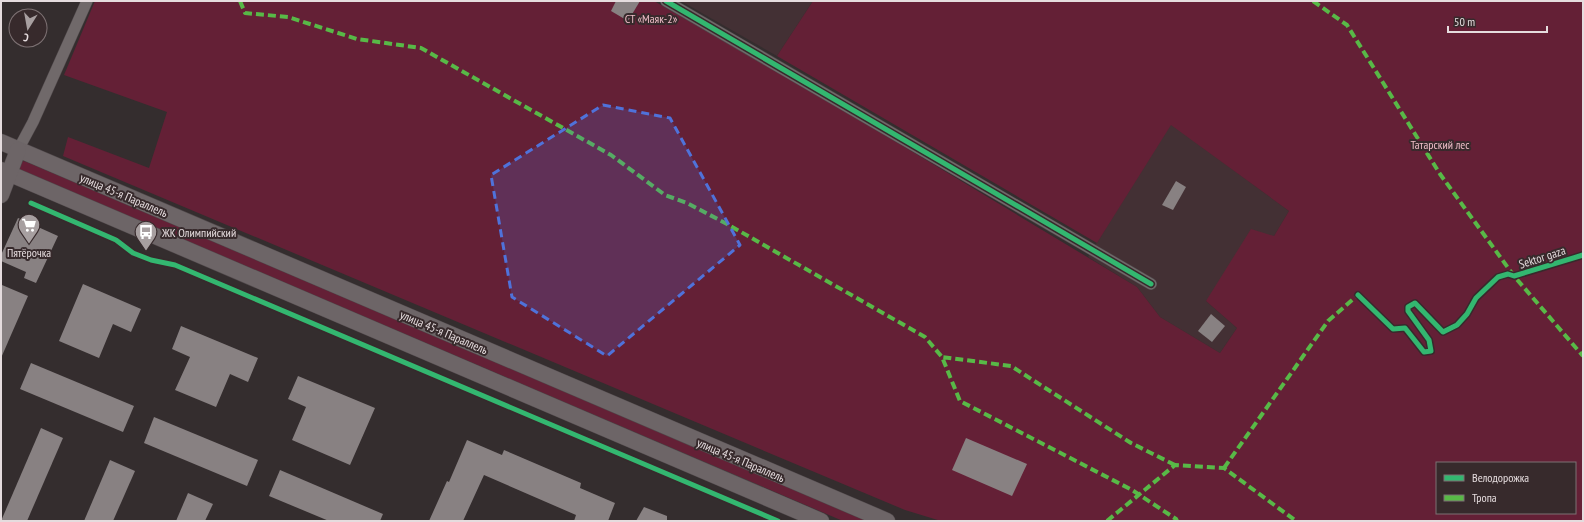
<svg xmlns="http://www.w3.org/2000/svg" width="1584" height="522" font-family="'PT Sans Narrow',sans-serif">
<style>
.built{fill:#433034}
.green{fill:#642036;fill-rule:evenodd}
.building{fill:#888182}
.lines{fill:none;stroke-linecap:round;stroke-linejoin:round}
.street-casing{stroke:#50494b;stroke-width:12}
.secondary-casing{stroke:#50494b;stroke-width:17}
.street{stroke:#70696a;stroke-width:11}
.secondary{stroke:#6d6567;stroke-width:16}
.quiet{stroke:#58b947;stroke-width:4;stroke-dasharray:8 4;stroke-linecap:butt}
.cycleway-casing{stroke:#372a2c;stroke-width:8}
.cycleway{stroke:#33b770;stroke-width:5}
.marked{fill:#4f72da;fill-opacity:0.2;stroke:#4f72da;stroke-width:3;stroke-dasharray:8 5;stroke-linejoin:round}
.labels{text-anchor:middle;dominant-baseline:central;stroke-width:4;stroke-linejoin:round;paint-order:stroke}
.park-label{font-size:12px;fill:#f0bec8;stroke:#372a2c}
.street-label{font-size:12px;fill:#e5dcde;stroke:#372a2c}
.poi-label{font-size:12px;fill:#e5dcde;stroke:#372a2c;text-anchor:start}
</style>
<rect width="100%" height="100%" fill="#342d2e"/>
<g class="built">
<path d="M681 1H813L777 56Z"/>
<path d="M1171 124 1289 211 1274 236 1206 301 1237 328 1220 353 1160 317 1137 287 1088 257Z"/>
</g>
<g class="green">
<path d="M95 1H654L838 107 1137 287 1160 317 1220 353 1237 328 1206 301 1251 229 1274 236 1289 211 1171 125 1097 243 777 56 813 1H1583V521H941L905 510 63 156 68 137 149 168 167 112 64 75ZM1437 463H1575V513H1437Z"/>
<path d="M23 161 27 162 873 521H843L20 170 18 168Z"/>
</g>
<g class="building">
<path d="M616 1H640L628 21 611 11Z"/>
<path d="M1176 181 1186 187 1173 210 1162 205Z"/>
<path d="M18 218 58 236 36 283 24 278 26 272 1 261V255Z"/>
<path d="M83 284 141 309 131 332 113 324 99 358 59 341Z"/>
<path d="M2 285 28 296 1 358V286Z"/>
<path d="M1211 314 1225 326 1212 342 1198 331Z"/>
<path d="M181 326 258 358 248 382 230 374 216 407 175 390 190 357 172 349Z"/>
<path d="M31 363 134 406 123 432 20 389Z"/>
<path d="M298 376 375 408 350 465 292 440 306 407 288 399Z"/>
<path d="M154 417 258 460 247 486 144 443Z"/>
<path d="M41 428 63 438 27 521H1Z"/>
<path d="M966 438 1027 464 1012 496 952 470Z"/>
<path d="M467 440 502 455 504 450 581 483 580 488 615 503 608 521H574L576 515 484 475 463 521H429L447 481 449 482Z"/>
<path d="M110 460 135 471 113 521H84Z"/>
<path d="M280 470 383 514 380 521H329L269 496Z"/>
<path d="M188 493 213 504 205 521H176Z"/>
<path d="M644 507 667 516V521H636Z"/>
</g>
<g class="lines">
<g class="street-casing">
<g id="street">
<path d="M666 1 1151 284"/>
<path d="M18 150 33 122 87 1"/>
</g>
</g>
<g class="secondary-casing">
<g id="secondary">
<path d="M1 142 887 521"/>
<path d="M1 170 821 521"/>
<path d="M1 195 18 150"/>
</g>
</g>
<use href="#street" class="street"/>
<use href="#secondary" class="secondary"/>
<g class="quiet">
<path d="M240 1 245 13 288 17 357 39 421 48 611 155 665 195 687 203 727 224 925 337 942 357"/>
<path d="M1313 1 1347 25 1440 174 1514 276 1583 356"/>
<path d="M1175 465 1131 443 1011 366 942 357 960 401 1132 490 1176 519 1177 521"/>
<path d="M1224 468 1328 321 1358 295"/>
<path d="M1107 521 1175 465 1224 468 1296 521"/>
</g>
<g class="cycleway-casing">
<g id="cycleway">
<path d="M666 1 1151 284"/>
<path d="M31 203 116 240 133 253 151 260 175 265 778 521"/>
<path d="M1358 295 1393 329 1405 328 1424 352 1431 351 1429 340 1408 311V307L1415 303 1443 332 1457 325 1467 314 1476 298 1498 277 1508 274 1514 276 1583 255"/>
</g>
</g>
<use href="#cycleway" class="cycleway"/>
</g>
<path class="marked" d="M603 105 670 118 740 245 607 356 512 297 491 175Z"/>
<defs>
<g id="supermarket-pin" transform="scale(1.15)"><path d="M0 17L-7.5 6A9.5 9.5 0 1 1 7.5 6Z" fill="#a79fa0" stroke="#372a2c"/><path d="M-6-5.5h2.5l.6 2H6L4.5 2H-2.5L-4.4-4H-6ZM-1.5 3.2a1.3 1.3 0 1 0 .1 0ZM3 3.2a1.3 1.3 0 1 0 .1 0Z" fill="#fff"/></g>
<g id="bus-pin" transform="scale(1.15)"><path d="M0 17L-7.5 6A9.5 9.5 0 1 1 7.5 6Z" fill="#a79fa0" stroke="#372a2c"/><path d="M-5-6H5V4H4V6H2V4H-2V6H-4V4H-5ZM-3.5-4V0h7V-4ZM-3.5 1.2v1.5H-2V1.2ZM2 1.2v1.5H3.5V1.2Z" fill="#fff"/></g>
</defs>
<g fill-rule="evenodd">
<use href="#supermarket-pin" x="29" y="225"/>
<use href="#bus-pin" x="146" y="232"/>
</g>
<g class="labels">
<g class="park-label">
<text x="651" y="18">СТ «Маяк-2»</text>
<text x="1440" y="144">Татарский лес</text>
</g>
<g class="street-label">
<text transform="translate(124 195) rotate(23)">улица 45-я Параллель</text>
<text transform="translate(1542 257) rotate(-18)">Sektor gaza</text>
<text transform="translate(444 332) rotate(23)">улица 45-я Параллель</text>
<text transform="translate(741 460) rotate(23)">улица 45-я Параллель</text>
</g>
<g class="poi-label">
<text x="162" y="232">ЖК Олимпийский</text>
<text x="29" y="252" text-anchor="middle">Пятёрочка</text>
</g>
</g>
<rect width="1584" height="522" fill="none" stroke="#e5dcde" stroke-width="4"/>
<rect x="1436" y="462" width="140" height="52" fill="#372a2c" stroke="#7d7173"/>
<rect x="1444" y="475" width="20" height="6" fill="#33b770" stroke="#7d7173"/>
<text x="1472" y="482" font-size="12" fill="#e5dcde">Велодорожка</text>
<rect x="1444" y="495" width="20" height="6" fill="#58b947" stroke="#7d7173"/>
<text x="1472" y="502" font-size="12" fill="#e5dcde">Тропа</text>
<g transform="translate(28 28) rotate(191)"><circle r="19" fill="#372a2c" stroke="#7d7173"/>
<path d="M0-3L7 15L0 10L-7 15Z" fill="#a79fa0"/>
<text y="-6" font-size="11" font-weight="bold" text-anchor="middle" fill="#e5dcde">С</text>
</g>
<path d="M1448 26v6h99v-6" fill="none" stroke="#e5dcde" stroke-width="2"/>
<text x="1454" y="26" font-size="12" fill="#e5dcde" stroke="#372a2c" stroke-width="3" paint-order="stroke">50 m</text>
</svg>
